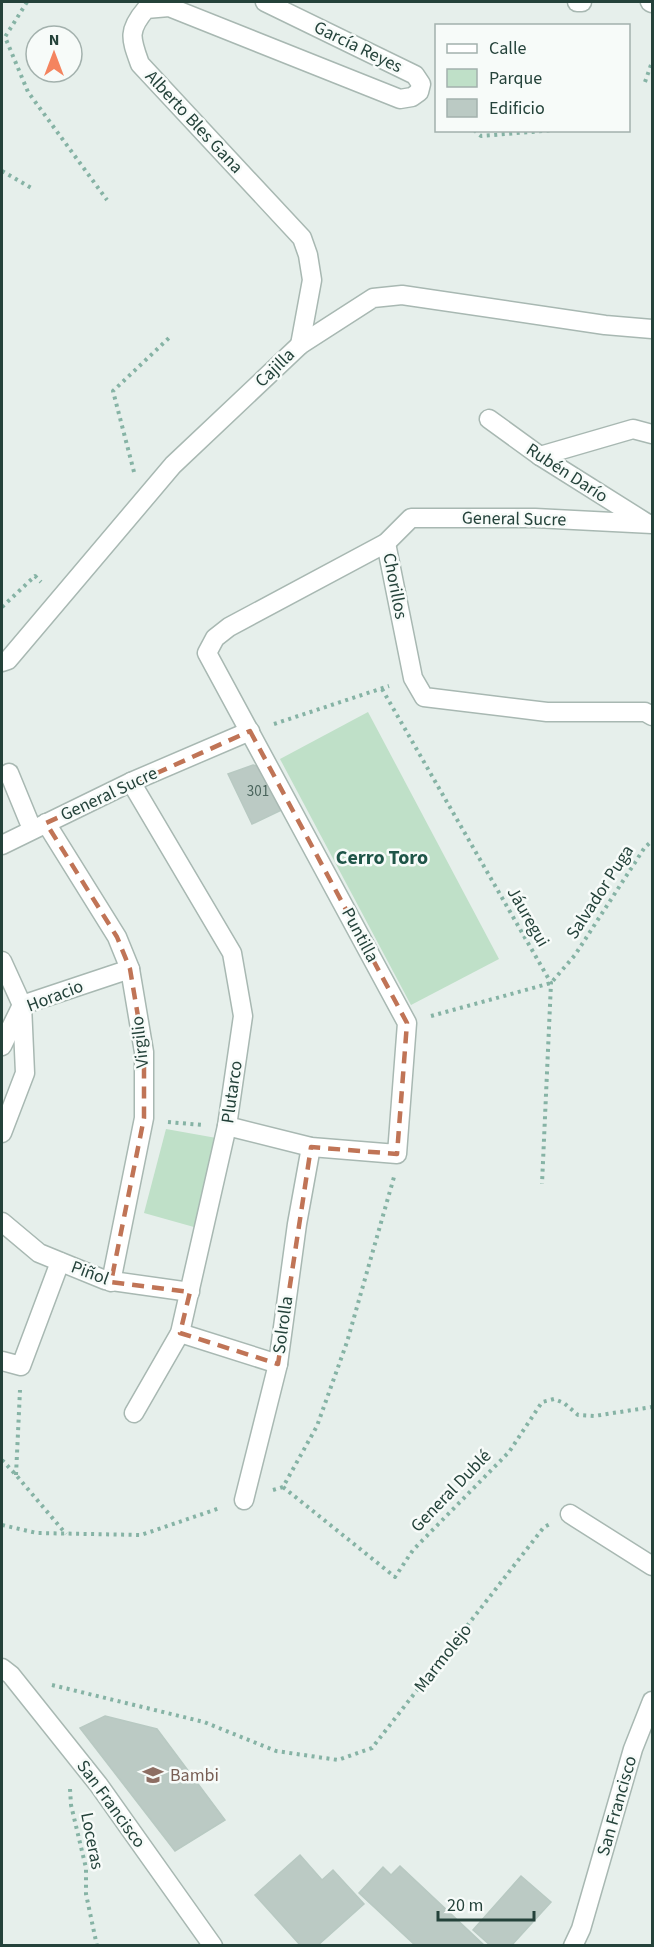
<svg xmlns="http://www.w3.org/2000/svg" width="654" height="1947" font-family="'Source Sans 3',sans-serif">
<style>
.green{fill:#bfe0c8}
.building{fill:#bbcac4;stroke:#b8c9c2;stroke-width:1.5}
.lines{fill:none;stroke-linecap:round;stroke-linejoin:round}
.minor-casing{stroke:#a8b8b2;stroke-width:21}
.path{stroke:#86b3a5;stroke-width:4;stroke-dasharray:3 4.5;stroke-linecap:butt}
.minor{stroke:#fff;stroke-width:18}
.marked{fill:none;stroke:#c07456;stroke-width:4.5;stroke-dasharray:12 8;stroke-linejoin:round}
.labels{text-anchor:middle;dominant-baseline:central;stroke-width:5;stroke-linejoin:round;paint-order:stroke}
.number-label{font-size:15px;fill:#4a645c}
.street-label{font-size:18px;fill:#24423a;stroke:#f7fbf9}
.education-label{font-size:18px;fill:#785e54;stroke:#f7fbf9;text-anchor:start}
.neighbourhood-label{font-size:20px;font-weight:bold;fill:#1f5548;stroke:#f7fbf9}
</style>
<rect width="100%" height="100%" fill="#e6efeb"/>
<g class="green">
<path d="M368 712 499 959 411 1005 280 759Z"/>
<path d="M166 1129 222 1139 201 1229 144 1213Z"/>
</g>
<g class="building">
<path d="M253 765 267 769 288 807 252 824 228 774Z"/>
<path d="M105 1716 157 1729 225 1820 175 1851 80 1728Z"/>
<path d="M300 1855 322 1880 333 1870 364 1904 317 1946H301L255 1895Z"/>
<path d="M400 1866 485 1946H416L359 1893 383 1867 391 1875Z"/>
<path d="M521 1876 551 1902 511 1946H491L473 1930Z"/>
</g>
<g class="lines">
<g class="minor-casing">
<g id="minor">
<path d="M265 2 415 75 421 84 419 92 412 97 400 99 169 7 146 9C127 31 131 39 140 64L302 238 308 255 312 280 300 345"/>
<path d="M577 2H582"/>
<path d="M650 2 652 3"/>
<path d="M489 419 540 456 645 522"/>
<path d="M540 456 633 429 652 434"/>
<path d="M386 543 413 678 424 697 547 712H645L652 716"/>
<path d="M2 662 8 660 173 465 300 345 373 298 402 295 605 325 652 329"/>
<path d="M9 773 32 829"/>
<path d="M131 782 232 953 243 1016 227 1126 180 1333 134 1413"/>
<path d="M46 823 117 937 130 969 144 1052V1118L111 1282"/>
<path d="M2 845 131 782 250 731"/>
<path d="M2 961 22 1005 25 1073 2 1133"/>
<path d="M2 1046 22 1005 130 969"/>
<path d="M227 1126 311 1147 397 1154 407 1023 207 653 215 638 229 627 386 543 411 518H535L652 524"/>
<path d="M2 1222 39 1253 105 1280 190 1292"/>
<path d="M180 1333 278 1364"/>
<path d="M2 1361 21 1366 60 1262"/>
<path d="M244 1500 278 1364 297 1224 311 1147"/>
<path d="M570 1514 652 1566"/>
<path d="M2 1668 11 1675 98 1784 213 1946"/>
<path d="M573 1946 581 1929 633 1749 652 1701"/>
</g>
</g>
<g class="path">
<path d="M27 2 5 37 28 92 107 200"/>
<path d="M645 82 652 62"/>
<path d="M474 130 481 136 555 130"/>
<path d="M2 171 33 189"/>
<path d="M134 472 113 391 170 337"/>
<path d="M2 607 35 576 41 582"/>
<path d="M382 689 551 983 542 1184"/>
<path d="M274 724 389 686"/>
<path d="M431 1016 551 983 575 955 645 847 652 841"/>
<path d="M168 1122 203 1125"/>
<path d="M2 1460 16 1475 66 1534"/>
<path d="M16 1475 20 1390"/>
<path d="M283 1487 395 1577 413 1550 509 1452 542 1402 554 1399 564 1403 578 1415 594 1416 652 1407"/>
<path d="M273 1490 283 1487 317 1426 347 1342 394 1177"/>
<path d="M2 1525 37 1533 141 1535 220 1508"/>
<path d="M52 1685 204 1722 276 1751 338 1760 372 1748 544 1527 550 1524"/>
<path d="M70 1789 71 1805 86 1868V1894L97 1946"/>
</g>
<use href="#minor" class="minor"/>
</g>
<path class="marked" d="M250 731 407 1023 397 1154 311 1147 278 1364 180 1333 190 1292 111 1282 144 1118V1052L130 969 117 937 46 823Z"/>
<defs>
<g id="school-bare" transform="scale(1.62)"><path d="M0-5L7-2L0 1L-7-2ZM-4 1L0 2.5L4 1V4Q0 6-4 4Z" fill="#8d6e63" stroke="#f7fbf9" stroke-width="2.5" paint-order="stroke"/></g>
</defs>
<g fill-rule="evenodd">
<use href="#school-bare" x="153" y="1775"/>
</g>
<g class="labels">
<g class="number-label">
<text x="258" y="791">301</text>
</g>
<g class="street-label">
<text transform="translate(358 47) rotate(26)">García Reyes</text>
<text transform="translate(194 122) rotate(47)">Alberto Bles Gana</text>
<text transform="translate(275 368) rotate(-44)">Cajilla</text>
<text transform="translate(567 473) rotate(33)">Rubén Darío</text>
<text transform="translate(514 519) rotate(1)">General Sucre</text>
<text transform="translate(395 586) rotate(79)">Chorillos</text>
<text transform="translate(109 794) rotate(-25)">General Sucre</text>
<text transform="translate(600 892) rotate(-57)">Salvador Puga</text>
<text transform="translate(528 917) rotate(60)">Jáuregui</text>
<text transform="translate(360 935) rotate(62)">Puntilla</text>
<text transform="translate(55 996) rotate(-21)">Horacio</text>
<text transform="translate(140 1042) rotate(-96)">Virgilio</text>
<text transform="translate(232 1092) rotate(-82)">Plutarco</text>
<text transform="translate(90 1273) rotate(20)">Piñol</text>
<text transform="translate(283 1325) rotate(-82)">Solrolla</text>
<text transform="translate(451 1491) rotate(-46)">General Dublé</text>
<text transform="translate(443 1658) rotate(-52)">Marmolejo</text>
<text transform="translate(111 1804) rotate(54)">San Francisco</text>
<text transform="translate(617 1806) rotate(-74)">San Francisco</text>
<text transform="translate(92 1841) rotate(79)">Loceras</text>
</g>
<g class="education-label">
<text x="170" y="1775">Bambi</text>
</g>
<g class="neighbourhood-label">
<text x="382" y="858">Cerro Toro</text>
</g>
</g>
<rect width="654" height="1947" fill="none" stroke="#24423a" stroke-width="6"/>
<rect x="435" y="24" width="195" height="108" fill="#f7fbf9" stroke="#a3b1ad" stroke-width="1.5"/>
<rect x="447" y="44" width="30" height="9" fill="#ffffff" stroke="#a3b1ad" stroke-width="1.5"/>
<text x="489" y="54" font-size="18" fill="#24423a">Calle</text>
<rect x="447" y="69" width="30" height="18" fill="#bfe0c8" stroke="#a3b1ad" stroke-width="1.5"/>
<text x="489" y="84" font-size="18" fill="#24423a">Parque</text>
<rect x="447" y="99" width="30" height="18" fill="#bbcac4" stroke="#a3b1ad" stroke-width="1.5"/>
<text x="489" y="114" font-size="18" fill="#24423a">Edificio</text>
<g transform="translate(54 54)"><circle r="28" fill="#f7fbf9" stroke="#a3b1ad" stroke-width="1.5"/>
<path d="M0-4.5L10 22L0 15L-10 22Z" fill="#f4845f"/>
<text y="-9" font-size="16" font-weight="bold" text-anchor="middle" fill="#24423a">N</text>
</g>
<path d="M438 1911v9h96v-9" fill="none" stroke="#24423a" stroke-width="3"/>
<text x="447" y="1911" font-size="18" fill="#24423a" stroke="#f7fbf9" stroke-width="4.5" paint-order="stroke">20 m</text>
</svg>
